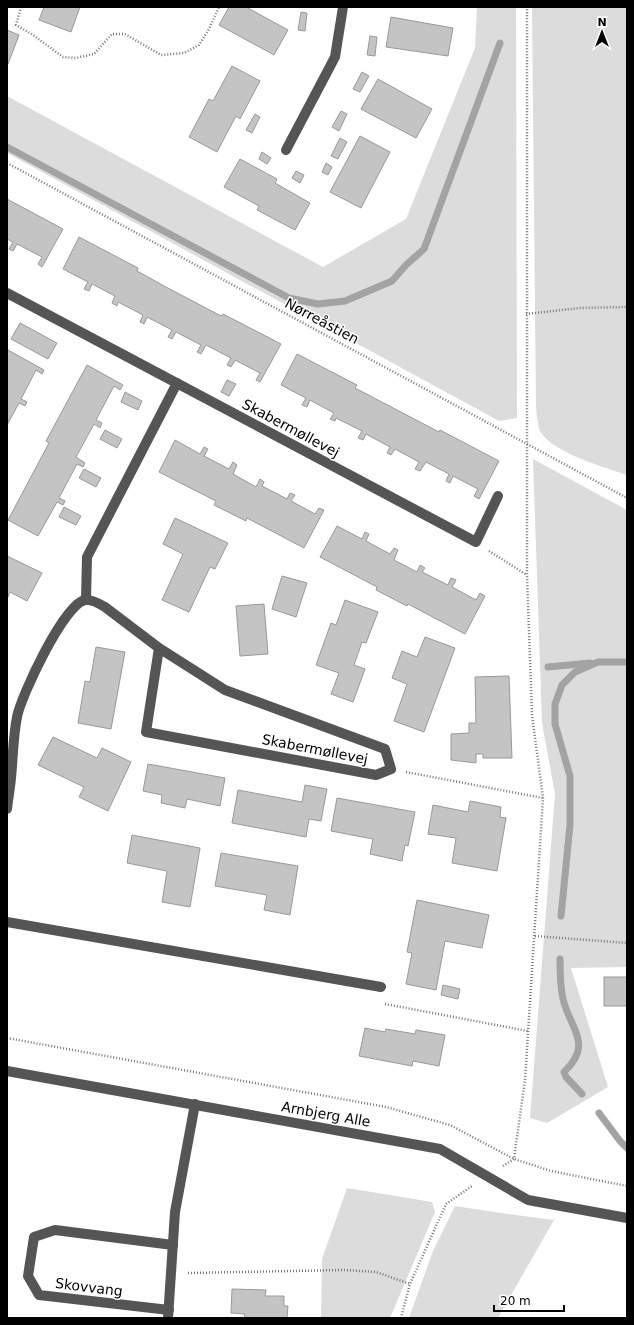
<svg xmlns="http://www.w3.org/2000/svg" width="634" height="1325" font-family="'DejaVu Sans',sans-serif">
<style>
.green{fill:#dcdcdc}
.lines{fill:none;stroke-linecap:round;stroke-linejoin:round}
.stream{stroke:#a3a3a3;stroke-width:7}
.building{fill:#c4c4c4;stroke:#999}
.path{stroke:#777;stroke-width:2.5;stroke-dasharray:1 2;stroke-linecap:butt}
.minor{stroke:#555;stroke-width:10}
.labels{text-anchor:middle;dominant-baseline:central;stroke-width:3;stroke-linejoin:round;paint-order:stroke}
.street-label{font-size:14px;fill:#000;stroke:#fff}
</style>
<rect width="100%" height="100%" fill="#fff"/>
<g class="green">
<path d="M477 7H516L517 418 499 421 7 153V96L323 267 406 219 475 48Z"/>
<path d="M532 7H627V475C604 467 557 454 542 434 537 428 537 415 536 407Z"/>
<path d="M533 459 627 510V967L571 968 608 1087 547 1123 530 1118 555 794 542 723Z"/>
<path d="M347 1188 432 1202 435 1212 390 1318H321L322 1259Z"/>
<path d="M455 1206 501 1213 554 1220 498 1318H409L433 1251Z"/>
</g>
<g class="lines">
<g class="stream">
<path d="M7 147 289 298 318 304 345 301 392 281 406 265 424 249 500 43"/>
<path d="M548 667 590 663"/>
<path d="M561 916 570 825V776L555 724V704L562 685 575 672 598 662H627"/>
<path d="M560 959C560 972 560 986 563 999 570 1029 594 1044 564 1072L566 1077 582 1094"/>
<path d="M599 1113 620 1141 627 1148"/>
</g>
</g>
<g class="building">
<path d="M44 7H80L71 32 39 20Z"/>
<path d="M229 7H246L288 30 274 55 219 25Z"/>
<path d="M301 12 307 13 305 31 298 30Z"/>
<path d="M391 17 453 28 448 56 386 47Z"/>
<path d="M7 30 19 35 8 64H7Z"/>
<path d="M370 36 377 37 375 56 367 55Z"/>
<path d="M232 66 260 81 240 119 236 116 217 152 189 137 209 99 213 101Z"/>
<path d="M362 72 369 76 360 92 353 89Z"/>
<path d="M378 79 432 109 416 138 361 109Z"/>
<path d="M341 111 347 114 339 131 332 127Z"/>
<path d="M255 114 260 117 252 133 246 130Z"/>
<path d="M360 136 390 152 361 208 330 192Z"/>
<path d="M340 138 347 142 338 159 331 156Z"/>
<path d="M262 152 271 158 267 164 259 159Z"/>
<path d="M240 159 277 179 275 183 310 203 295 230 257 210 259 206 224 187Z"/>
<path d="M326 163 332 167 328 175 322 172Z"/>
<path d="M296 171 304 175 300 183 292 178Z"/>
<path d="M7 199 63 229 42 267 38 264 42 257 17 244 13 251 9 249 13 242 7 239Z"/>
<path d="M79 237 138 268 137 271 166 287 221 316 223 314 281 344 260 382 256 380 260 373 235 360 231 367 227 365 231 358 206 345 201 354 197 352 201 345 176 332 172 339 168 337 172 330 147 317 144 324 140 322 143 315 118 302 117 306 112 303 115 296 92 284 89 291 84 289 88 282 63 269Z"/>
<path d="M20 323 57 343 48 359 11 339Z"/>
<path d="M8 350 44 370 42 374 36 370 21 399 27 402 25 406 19 403 7 425V353Z"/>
<path d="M297 354 357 385 355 388 439 432 440 430 499 461 479 499 474 496 478 489 453 476 450 483 446 481 449 474 426 462 420 471 415 469 419 462 395 449 391 455 387 453 390 447 366 434 363 440 358 438 362 431 336 418 335 421 330 419 334 413 310 400 307 407 302 405 306 398 281 385Z"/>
<path d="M87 365 123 385 120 390 114 386 96 420 102 423 100 428 94 424 76 457 85 463 83 467 77 464 59 498 65 501 63 505 57 502 38 536 8 520 49 443 46 441Z"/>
<path d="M227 380 236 384 229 396 221 392Z"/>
<path d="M125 392 142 401 138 410 121 402Z"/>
<path d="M105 430 122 439 117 448 100 439Z"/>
<path d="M175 440 200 454 204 447 208 449 204 456 229 469 233 462 237 465 233 474 256 487 260 479 264 482 262 486 287 499 290 493 295 495 291 501 315 514 319 508 324 510 304 548 247 518 246 521 214 505 216 501 159 472Z"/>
<path d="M84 469 101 478 96 487 79 478Z"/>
<path d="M64 507 81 516 76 525 59 517Z"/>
<path d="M175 518 228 543 215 569 210 567 189 612 162 600 183 554 163 544Z"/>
<path d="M337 526 362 539 365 532 369 534 366 541 390 554 394 548 398 550 394 560 417 572 420 565 425 568 422 572 448 585 451 578 456 580 452 587 476 600 480 593 485 596 465 634 408 604 407 606 376 590 377 587 320 557Z"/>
<path d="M7 556 42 573 27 601 10 592 7 599Z"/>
<path d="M282 576 307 583 296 617 272 609Z"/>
<path d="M345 600 378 612 366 643 362 642 354 665 365 669 353 702 331 694 339 673 316 665 331 623 336 625Z"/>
<path d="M264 604 268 654 240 656 236 606Z"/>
<path d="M425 637 455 648 424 732 394 721 407 684 392 678 402 651 417 657Z"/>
<path d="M96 647 125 652 111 729 78 723 85 681 90 682Z"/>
<path d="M509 676 512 758H483V754H476V763L451 760V734L469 733V723H476L475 677Z"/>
<path d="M53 737 97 758 102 748 131 762 108 811 79 797 84 787 38 765Z"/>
<path d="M148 764 225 778 220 806 187 799 185 808 161 803 162 795 143 791Z"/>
<path d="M305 785 327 789 321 821 309 819 306 837 232 823 238 790 302 802Z"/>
<path d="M337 798 415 812 408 846 405 845 402 861 370 854 373 839 331 831Z"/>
<path d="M470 801 501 807 500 817 506 818 497 871 452 863 456 838 428 834 433 805 468 812Z"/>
<path d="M132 835 200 848 190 907 162 902 167 871 127 863Z"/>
<path d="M221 853 298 866 290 915 264 910 267 895 215 886Z"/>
<path d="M417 900 489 915 482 948 445 941 436 990 406 984 412 953 407 952Z"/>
<rect x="604" y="977" width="23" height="29"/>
<path d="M443 985 460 989 458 999 441 995Z"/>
<path d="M365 1028 385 1032 386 1029 415 1034 416 1030 445 1035 439 1066 413 1061 412 1066 359 1056Z"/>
<path d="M232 1289 266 1290 265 1296H284V1306H288L287 1318H244L245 1314 231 1313Z"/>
</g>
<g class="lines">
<g class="path">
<path d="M21 7 16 25 33 35 63 57 76 58 94 54 112 34H125L161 55 184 53 199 45 209 29 219 7"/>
<path d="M7 163 627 498"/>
<path d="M526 314 580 308 627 307"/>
<path d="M489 551 527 575"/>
<path d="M406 772 543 798"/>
<path d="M535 936 627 943"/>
<path d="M385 1004 528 1031"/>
<path d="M7 1038 386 1107 450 1125 514 1159 551 1171 627 1186"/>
<path d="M503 1166 514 1159 525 1080 543 798 532 715 527 576V7"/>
<path d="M188 1273 344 1270 376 1272 410 1284"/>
<path d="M401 1318 410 1284 446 1204 472 1186"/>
</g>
<g class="minor">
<path d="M286 150 335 57 343 7"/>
<path d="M7 293 476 542 498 496"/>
<path d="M86 600 87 557 177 383"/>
<path d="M7 809C8 799 10 789 11 778 13 758 13 737 17 717 21 696 64 604 85 600 91 599 100 604 105 607L159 648 146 732 376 775 391 769 385 749 225 690 159 648"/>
<path d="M7 922 381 987"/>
<path d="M7 1071 440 1149 528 1200 627 1218"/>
<path d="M169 1310 39 1295 28 1276 34 1237 55 1230 173 1245"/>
<path d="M168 1318 175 1212 195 1104"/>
</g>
</g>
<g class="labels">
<g class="street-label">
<text transform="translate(322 321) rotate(28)">Nørreåstien</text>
<text transform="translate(291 428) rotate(28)">Skabermøllevej</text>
<text transform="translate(315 749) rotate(11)">Skabermøllevej</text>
<text transform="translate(326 1114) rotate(10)">Arnbjerg Alle</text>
<text transform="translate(89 1287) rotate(7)">Skovvang</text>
</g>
</g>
<rect width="634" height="1325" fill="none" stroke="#000000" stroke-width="16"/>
<g transform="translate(602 32)" stroke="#ffffff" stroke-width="3" paint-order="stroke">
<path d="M0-3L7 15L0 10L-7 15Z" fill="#000000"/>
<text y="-6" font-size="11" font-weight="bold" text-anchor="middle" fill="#000000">N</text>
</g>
<path d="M494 1305v6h70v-6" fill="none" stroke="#000000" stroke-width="2"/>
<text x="500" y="1305" font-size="12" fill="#000000" stroke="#ffffff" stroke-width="3" paint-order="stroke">20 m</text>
</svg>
